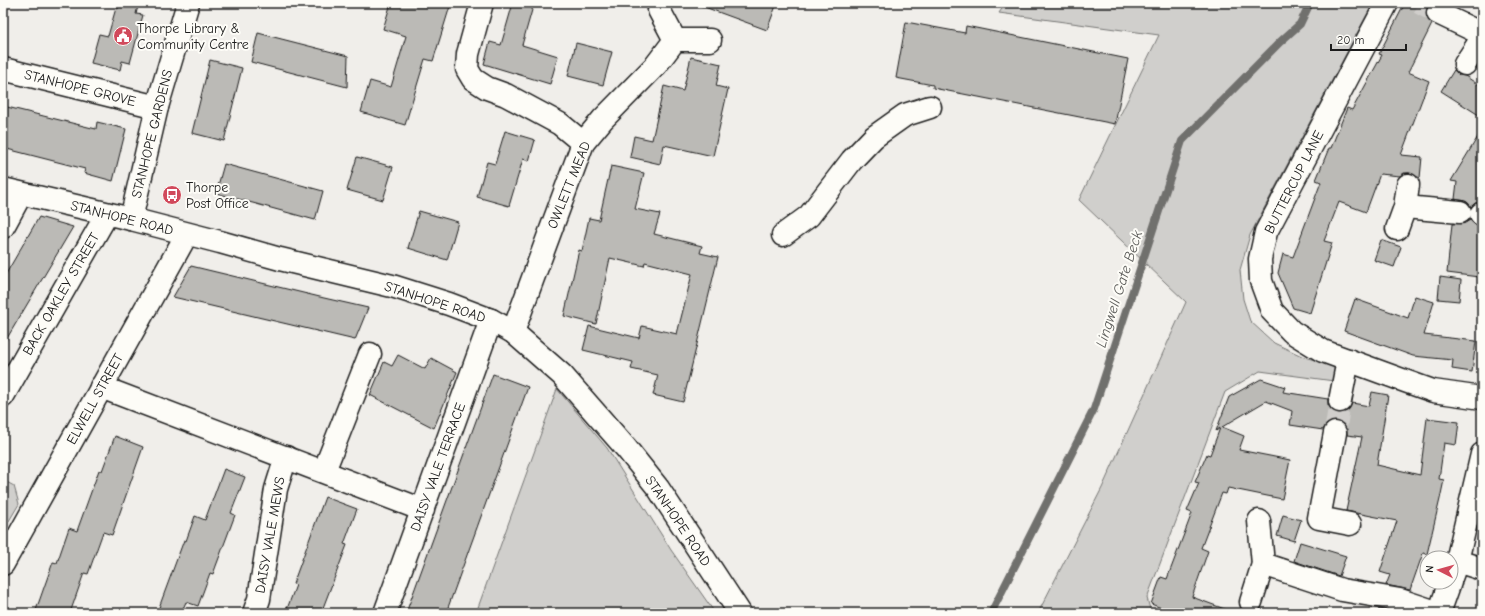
<svg xmlns="http://www.w3.org/2000/svg" width="1485" height="616" font-family="'Comic Neue',sans-serif">
<style>
.green{fill:#d0cfcc;stroke:#767674}
.lines{fill:none;stroke-linecap:round;stroke-linejoin:round}
.stream{stroke:#706f6d;stroke-width:8}
.building{fill:#bbbab6;stroke:#1c1c1c}
.minor-tunnel{stroke:#d0cecb;stroke-width:22;stroke-dasharray:22 11;stroke-linecap:butt}
.minor-casing{stroke:#1c1c1c;stroke-width:25}
.minor{stroke:#fdfcf7;stroke-width:22}
.labels{text-anchor:middle;dominant-baseline:central;stroke-width:4;stroke-linejoin:round;paint-order:stroke}
.poi-label{font-size:14px;fill:#1c1c1c;stroke:#fdfcf7;text-anchor:start}
.street-label{font-size:14px;fill:#1c1c1c;stroke:#fdfcf7}
.water-label{font-size:15px;font-style:italic;fill:#5b5b59;stroke:#fdfcf7}
</style>
<rect width="100%" height="100%" fill="#f0eeea"/>
<filter id="ink" filterUnits="userSpaceOnUse"><feTurbulence type="fractalNoise" baseFrequency=".025" numOctaves="2"/><feDisplacementMap in="SourceGraphic" scale="8" xChannelSelector="R" yChannelSelector="G"/><feConvolveMatrix kernelMatrix="1 2 1 2 8 2 1 2 1" color-interpolation-filters="sRGB"/></filter>
<g filter="url(#ink)">
<g class="green">
<path d="M1006 3H1373L1250 235 1240 270 1243 299 1250 321 1274 343 1304 357 1336 366 1334 381 1260 371 1225 392 1147 598 1151 613H1038L1102 488 1186 302 1079 200 1159 35 999 13Z"/>
<path d="M557 389 607 448 671 550 715 613H476Z"/>
<path d="M3 480 14 486 19 504 3 531Z"/>
</g>
<g class="lines">
<path class="stream" d="M991 613 1094 409 1182 141 1280 42 1300 24 1310 3"/>
</g>
<g class="building">
<path d="M119 3H126L138 6 136 14 143 15 130 63 122 61 120 70 91 63 99 34 108 36 116 8 118 9Z"/>
<path d="M391 3H451L433 61 425 59 405 125 361 112 370 81 391 87 406 36 383 29Z"/>
<path d="M513 3H534L522 45 558 56 550 84 484 64 490 42 501 45Z"/>
<path d="M700 3H777L767 30 699 5Z"/>
<path d="M1405 3H1431L1427 8 1426 14 1428 20 1432 24 1408 72 1429 81 1401 155 1422 157 1420 178 1409 173H1404L1400 176 1380 174 1366 212 1339 202 1324 241 1332 243 1310 313 1293 308 1278 273 1283 254 1293 257 1321 182 1316 180 1329 148H1331L1347 108 1352 110 1382 55 1379 54Z"/>
<path d="M906 22 965 33 966 26 1128 59 1115 124 933 88V85L896 78Z"/>
<path d="M258 33 348 56 347 87 251 62Z"/>
<path d="M576 43 612 52 603 85 568 76Z"/>
<path d="M691 57 721 64 716 86 728 89 713 156 664 145 660 164 630 157 634 136 652 140 664 86 683 91Z"/>
<path d="M210 60 242 68 224 141 192 133Z"/>
<path d="M1454 70 1459 75 1465 76 1482 87V117L1441 91Z"/>
<path d="M3 106 96 129 97 122 126 129 113 181 84 173 85 169 3 148Z"/>
<path d="M1482 130V202L1475 203 1471 207 1467 202 1455 199 1457 182 1451 181Z"/>
<path d="M505 131 535 140 529 161 523 159 509 206 477 197 487 162 495 164Z"/>
<path d="M357 157 393 167 383 200 347 190Z"/>
<path d="M224 164 323 191 315 220 216 193Z"/>
<path d="M611 166 644 173 635 209 660 214 654 234 702 246 700 253 718 257 683 402 653 395 658 375 631 369 633 362 583 350 589 326 639 338 642 326 677 334 692 274 645 262 644 266 610 258 596 324 564 316 579 250 582 251 589 218 599 220Z"/>
<path d="M419 211 458 222 447 260 408 248Z"/>
<path d="M39 217 73 227 3 345V279Z"/>
<path d="M1470 220 1475 225 1482 226V244L1479 277 1447 273 1452 224 1465 223Z"/>
<path d="M1381 240 1401 247 1394 267 1374 260Z"/>
<path d="M191 266 324 298 368 308 355 340 173 297Z"/>
<path d="M1440 277 1461 280 1459 301 1438 299Z"/>
<path d="M1415 296 1434 302 1424 335 1476 341 1472 372 1452 369 1453 360 1413 356 1344 331 1355 299 1408 318Z"/>
<path d="M398 355 425 369 431 358 457 372 434 428 370 395 384 362 392 366Z"/>
<path d="M493 374 528 387 446 613H406Z"/>
<path d="M1261 379 1285 387 1283 392 1328 399V405L1332 410 1338 413H1344L1349 409 1352 403 1369 406 1372 392 1388 395 1377 465 1420 475 1427 418 1459 422 1456 445 1444 443 1439 479 1444 480 1440 499 1427 554 1423 553 1410 590 1386 585 1390 575 1380 572 1397 521 1346 511 1362 437 1347 435V429L1343 424 1337 421H1331L1326 425 1323 430 1290 425 1292 411 1266 401 1222 427 1244 436 1239 450 1290 460 1282 499 1228 488 1226 494 1222 493 1201 548 1208 551 1192 597 1230 611 1229 613H1175L1151 604 1161 577 1167 579 1192 513 1187 511 1199 483 1195 482 1207 454 1210 455 1220 428 1216 431 1229 397Z"/>
<path d="M115 436 143 447 112 535 103 532 88 574 84 573 70 613H35L53 562 57 563 69 528 77 531 99 470 102 471Z"/>
<path d="M224 469 245 477 231 513 235 515 213 574 210 573 198 606 186 602 181 613H157L184 540 186 541 195 516 205 520Z"/>
<path d="M325 497 357 509 344 544 347 545 321 613H299L287 609 296 585 293 584Z"/>
<path d="M1283 515 1301 520 1294 541 1277 536Z"/>
<path d="M1300 542 1346 556 1339 576 1294 561Z"/>
<path d="M1379 609 1397 612 1399 613H1378Z"/>
</g>
<g class="lines">
<g class="minor-tunnel">
<path d="M1419 3 1438 13"/>
<path d="M1335 433 1340 401"/>
</g>
<g class="minor-casing">
<g id="minor">
<path d="M482 3 468 54 467 69 473 79 487 88 506 95 560 124 583 143"/>
<path d="M1387 3 1266 232 1260 259 1261 281 1272 311 1292 332 1323 351 1405 381 1433 391 1482 398"/>
<path d="M659 10 675 40H710"/>
<path d="M1438 13 1482 34"/>
<path d="M1465 64 1482 38"/>
<path d="M3 69 157 107"/>
<path d="M3 189 131 219 220 242 280 259 392 286 449 304 491 320 513 332 562 375 626 448 658 488 740 613"/>
<path d="M1405 207 1460 212"/>
<path d="M1481 214H1482"/>
<path d="M131 219 157 107 188 3"/>
<path d="M3 227 21 194"/>
<path d="M1397 229 1405 207 1408 185"/>
<path d="M783 235 809 216 852 160 874 137 905 115 930 107"/>
<path d="M513 332 583 143 603 119 656 65 675 40"/>
<path d="M101 387 423 510"/>
<path d="M3 396 107 214"/>
<path d="M1340 401 1348 360"/>
<path d="M1335 433 1319 518 1350 524"/>
<path d="M324 471 370 354"/>
<path d="M1259 521 1263 564 1342 590 1400 600 1439 613"/>
<path d="M1457 561 1482 569"/>
<path d="M3 564 187 234"/>
<path d="M1451 578 1457 561 1482 454"/>
<path d="M1251 602 1263 564"/>
<path d="M254 613 259 599 276 489 286 457"/>
<path d="M385 613 491 320"/>
<path d="M1439 613 1450 582"/>
</g>
</g>
<use href="#minor" class="minor"/>
</g>
</g>
<defs>
<g id="civic-disc" transform="scale(1)"><circle r="9.5" fill="#d1495b" stroke="#fdfcf7"/><path d="M-.6-6.5H3V-4.5H.6V-3L4-1V1h2V6H-6V1h2V-1L-.6-3ZM-1.2 2.5V6h2.4V2.5Z" fill="#fff"/></g>
<g id="bus-disc" transform="scale(1)"><circle r="9.5" fill="#d1495b" stroke="#fdfcf7"/><path d="M-5-6H5V4H4V6H2V4H-2V6H-4V4H-5ZM-3.5-4V0h7V-4ZM-3.5 1.2v1.5H-2V1.2ZM2 1.2v1.5H3.5V1.2Z" fill="#fff"/></g>
</defs>
<g fill-rule="evenodd">
<use href="#civic-disc" x="123" y="36"/>
<use href="#bus-disc" x="172" y="195"/>
</g>
<g class="labels">
<g class="poi-label">
<text x="137" y="28">Thorpe Library &amp;<tspan x="137" dy="16">Community Centre</tspan></text>
<text x="186" y="187">Thorpe<tspan x="186" dy="16">Post Office</tspan></text>
</g>
<g class="street-label">
<text transform="translate(80 88) rotate(14)">STANHOPE GROVE</text>
<text transform="translate(152 134) rotate(-76)">STANHOPE GARDENS</text>
<text transform="translate(1294 182) rotate(-63)">BUTTERCUP LANE</text>
<text transform="translate(569 185) rotate(-68)">OWLETT MEAD</text>
<text transform="translate(122 218) rotate(14)">STANHOPE ROAD</text>
<text transform="translate(61 294) rotate(-60)">BACK OAKLEY STREET</text>
<text transform="translate(435 302) rotate(18)">STANHOPE ROAD</text>
<text transform="translate(95 399) rotate(-61)">ELWELL STREET</text>
<text transform="translate(438 467) rotate(-70)">DAISY VALE TERRACE</text>
<text transform="translate(678 521) rotate(56)">STANHOPE ROAD</text>
<text transform="translate(270 535) rotate(-80)">DAISY VALE MEWS</text>
</g>
<g class="water-label">
<text transform="translate(1119 289) rotate(-72)">Lingwell Gate Beck</text>
</g>
</g>
<rect width="1485" height="616" fill="none" stroke="#fdfcf7" stroke-width="16"/>
<rect x="8" y="8" width="1469" height="600" fill="none" stroke="#1c1c1c" stroke-width="1.5" filter="url(#ink)"/>
<g transform="translate(1439 570) rotate(276)"><circle r="19" fill="#fdfcf7" stroke="#a3a29f"/>
<path d="M0-3L7 15L0 10L-7 15Z" fill="#d1495b"/>
<text y="-6" font-size="11" font-weight="bold" text-anchor="middle" fill="#1c1c1c">N</text>
</g>
<path d="M1331 44v6h75v-6" fill="none" stroke="#1c1c1c" stroke-width="2"/>
<text x="1337" y="44" font-size="12" fill="#1c1c1c" stroke="#fdfcf7" stroke-width="3" paint-order="stroke">20 m</text>
</svg>
